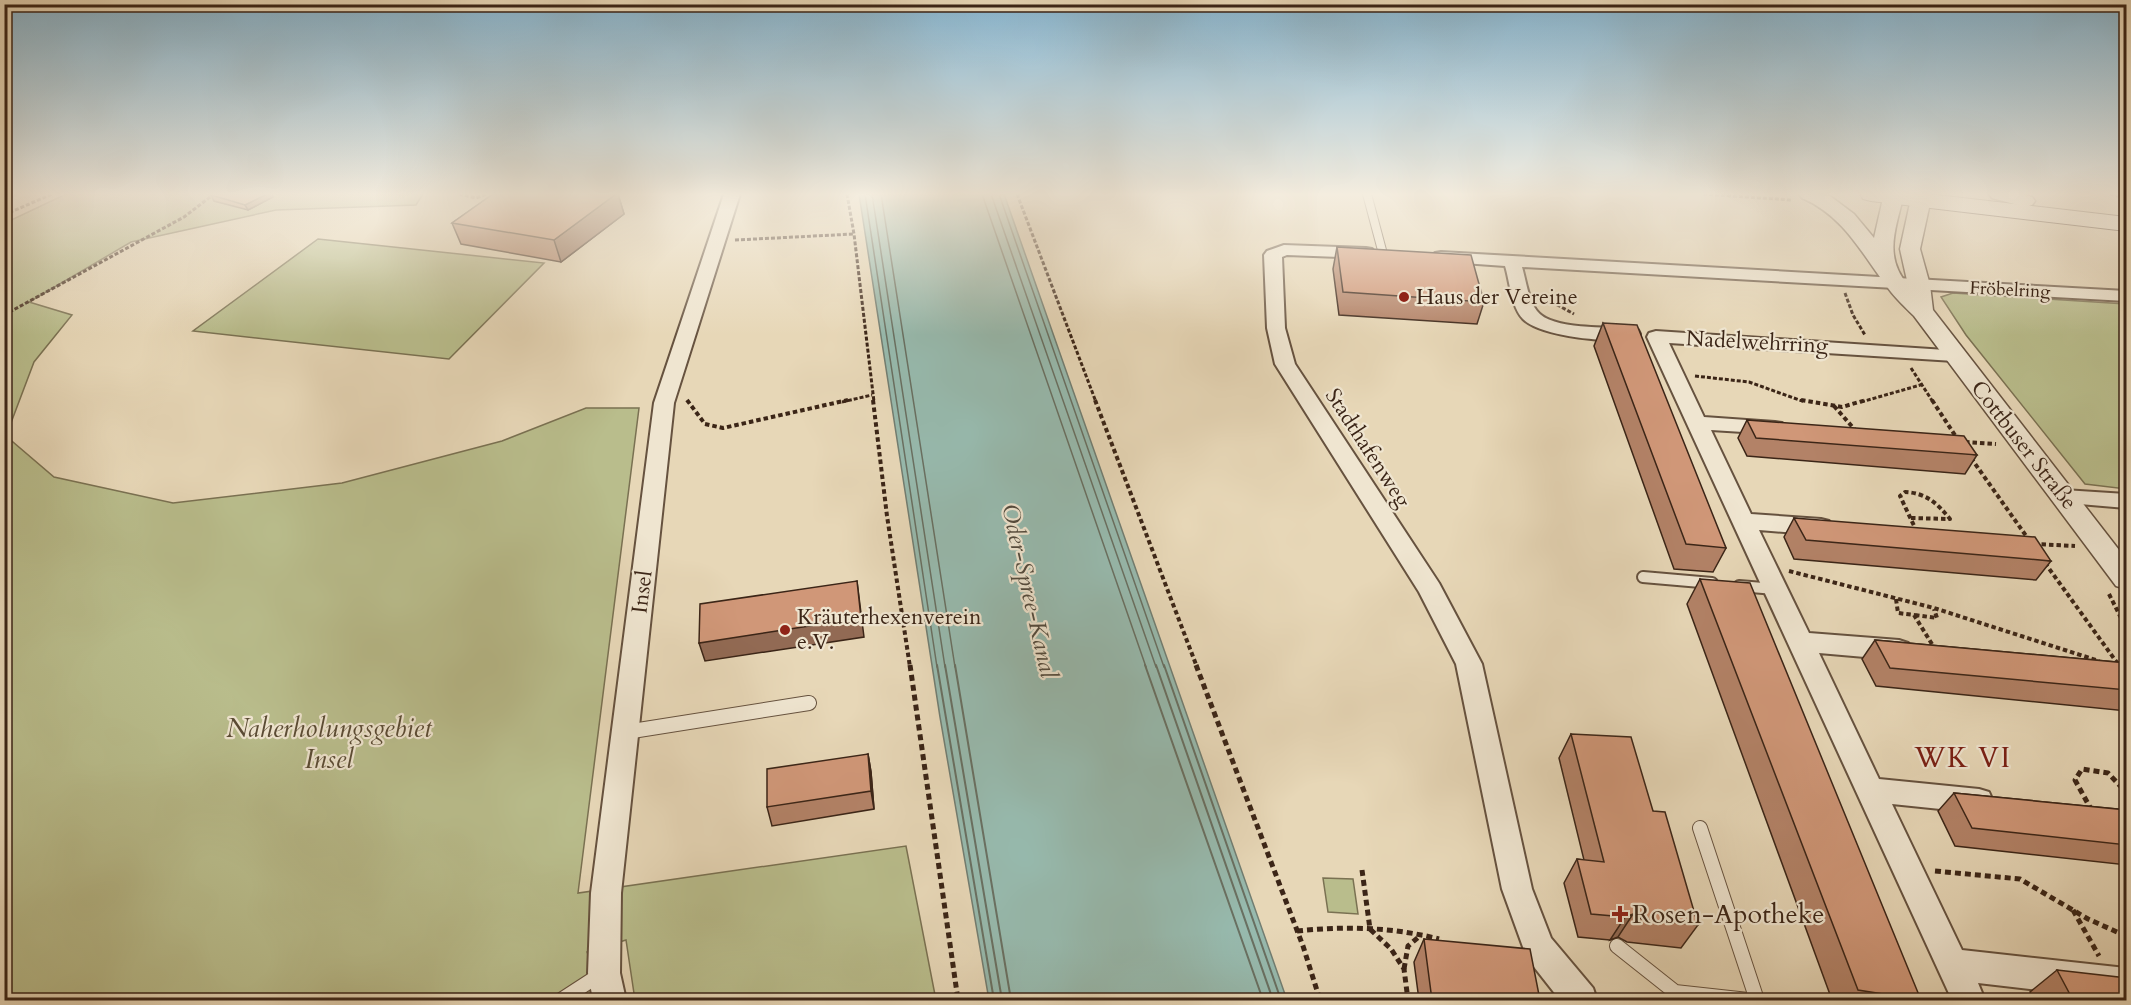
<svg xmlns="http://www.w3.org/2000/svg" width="2131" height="1005" font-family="Cardo,serif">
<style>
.green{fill:#b9bd8c;stroke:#7a7152;stroke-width:1.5}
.water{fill:#97baae;stroke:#727e72;stroke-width:1.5}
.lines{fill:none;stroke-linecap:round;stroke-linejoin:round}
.shore-far1{stroke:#697062;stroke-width:1.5}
.shore{stroke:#697062;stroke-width:2}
.stream{stroke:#727e72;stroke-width:5}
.service-far2-casing{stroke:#66523f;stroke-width:10}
.service-far1-casing{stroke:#66523f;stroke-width:14}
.service-casing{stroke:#66523f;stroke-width:16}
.minor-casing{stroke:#66523f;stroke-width:4}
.tertiary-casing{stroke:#66523f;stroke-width:3}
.secondary-casing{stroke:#3b2517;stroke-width:2}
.path-far2{stroke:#3b2517;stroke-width:3;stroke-dasharray:4 2;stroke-linecap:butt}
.path-far1{stroke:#3b2517;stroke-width:4;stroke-dasharray:4.5 3;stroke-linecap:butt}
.path{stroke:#3b2517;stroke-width:5;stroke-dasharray:6 4;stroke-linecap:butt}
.service-far2{stroke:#efe5d0;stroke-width:8}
.service-far1{stroke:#efe5d0;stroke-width:10}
.service{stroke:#efe5d0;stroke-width:14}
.minor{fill:#efe5d0;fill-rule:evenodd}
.tertiary{fill:#efe5d0;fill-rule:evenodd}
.secondary{fill:#efe5d0;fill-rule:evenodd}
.wall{fill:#b38267;stroke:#3b2517;stroke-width:1.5}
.shaded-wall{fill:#926a54;stroke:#3b2517;stroke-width:1.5}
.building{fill:#d09778;stroke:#3b2517;stroke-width:1.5}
.poi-dot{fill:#8f2418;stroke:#efe5d0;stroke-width:2}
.labels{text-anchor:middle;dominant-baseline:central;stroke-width:4.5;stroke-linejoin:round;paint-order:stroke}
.far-street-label{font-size:18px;fill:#3b2517;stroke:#efe5d0}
.poi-label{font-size:22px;fill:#3b2517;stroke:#efe5d0;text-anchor:start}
.street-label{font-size:22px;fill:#3b2517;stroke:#efe5d0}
.water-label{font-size:24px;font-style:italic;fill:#524a3d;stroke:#efe5d0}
.near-park-label{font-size:27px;font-style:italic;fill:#5a4b34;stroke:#efe5d0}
.near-poi-label{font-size:27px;fill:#3b2517;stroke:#efe5d0;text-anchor:start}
.near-neighbourhood-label{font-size:28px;letter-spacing:1.5px;fill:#7a1f14;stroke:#efe5d0}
</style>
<rect width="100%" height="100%" fill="#e7d7b7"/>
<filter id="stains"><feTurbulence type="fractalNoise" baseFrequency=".00333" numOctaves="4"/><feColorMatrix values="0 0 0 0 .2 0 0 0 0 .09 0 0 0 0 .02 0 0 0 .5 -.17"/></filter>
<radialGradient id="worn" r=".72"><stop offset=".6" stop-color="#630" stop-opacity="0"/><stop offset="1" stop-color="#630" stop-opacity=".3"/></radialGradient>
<g class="green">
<path d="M66 194H423L416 205 276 210 131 242 29 302 72 315 34 362 6 436 54 477 173 503 342 483 502 441 586 408H639L578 893 906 846 936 1000H635L626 940 587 952 607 1000H5V223Z"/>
<path d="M318 239 544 263 449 359 193 331Z"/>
<path d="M1953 293 2126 304V489L2085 484 1966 335 1941 297Z"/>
<path d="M1323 878 1353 879 1358 914 1328 912Z"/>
</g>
<path class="water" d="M859 194H1004L1287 1000H989L940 717Z"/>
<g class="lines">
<g class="shore-far1">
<path d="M865 194 937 667"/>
<path d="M872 194 945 667"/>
<path d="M881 194 955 667"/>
<path d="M982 194 1146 667"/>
<path d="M991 194 1156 667"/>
<path d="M999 194 1164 667"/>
</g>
<g class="shore">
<path d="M937 665 994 1000"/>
<path d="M945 665 1002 1000"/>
<path d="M955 665 1011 1000"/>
<path d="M1145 665 1263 1000"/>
<path d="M1156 665 1273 1000"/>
<path d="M1164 665 1281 1000"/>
</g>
<path class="stream" d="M4 199 15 194"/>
<g class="service-far2-casing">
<path id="service-far2" d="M1367 194 1383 254"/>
</g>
<g class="service-far1-casing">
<g id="service-far1">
<path d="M1643 577 1712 583"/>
<path d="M1739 586 1775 589"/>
</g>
</g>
<g class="service-casing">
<g id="service">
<path d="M626 732 809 703"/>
<path d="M1700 828 1757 1000"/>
<path d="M1617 946 1675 992 1748 1000"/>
<path d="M561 1000 601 974"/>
</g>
</g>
<g class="minor-casing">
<g id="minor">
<path d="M724 194H740L674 403 621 893 620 973 626 1000H593L588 973 591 893 654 403Z"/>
<path d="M1284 245 1366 248 1372 249 1375 253 1372 257 1366 258 1287 255 1282 257 1285 328 1295 364 1439 583 1482 664 1532 889 1551 938 1593 988 1597 1000H1560L1527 958 1502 889 1456 664 1419 592 1275 364 1267 328 1264 255 1267 251Z"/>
<path d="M1441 252 2126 291V301L1522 267C1526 280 1528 300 1537 311 1551 330 1609 327 1631 328L1638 330 1640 334 1638 338C1614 344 1541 337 1523 319 1511 306 1510 282 1505 266L1435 261 1432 257 1435 253Z"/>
<path d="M1656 331 1961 351 1964 355 1961 359 1954 361 1669 343 1704 417 1775 422 1782 423 1785 428 1782 433 1775 434 1711 430 1751 514 1821 519 1829 521 1833 527 1829 533 1821 535 1759 530 1809 633 1899 640 1908 643 1912 650 1908 657 1899 660 1819 653 1879 779 1979 789 1989 792 1993 801 1989 810 1979 813 1892 804 1962 950 2126 968V1000L1978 983 1985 1000H1952L1647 337 1649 333Z"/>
<path d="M2064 490 2126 494V508L2056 502 2053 497 2056 492Z"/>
</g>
</g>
<g class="tertiary-casing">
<g id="tertiary">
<path d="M1799 194 1830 196 1854 214 1874 238 1884 194H1904C1896 228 1883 256 1908 285L1900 249 1912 194H1932L1920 249 1930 285 1933 310 2126 559V589L2116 586 1914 316C1905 307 1896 299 1888 288 1862 254 1844 216 1802 198Z"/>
<path d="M1989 194H2021L2032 197 2035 201 2032 205 2025 207 1992 198Z"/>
</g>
</g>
<g class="secondary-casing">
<path id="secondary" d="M1860 194H1928L2126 217V231L1871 201 1863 199Z"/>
</g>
<g class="path-far2">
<path d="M459 194 476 198 487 194"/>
<path d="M847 194 854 234 874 402"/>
<path d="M1017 194 1096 402"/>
<path d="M1703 194 1792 200"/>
<path d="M2110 194 2126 198"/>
<path d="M4 215 52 194"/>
<path d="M735 240 854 234"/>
<path d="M1845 293 1853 315 1865 335"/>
<path d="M1541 296 1574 314"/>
<path d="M4 315 184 217 214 194"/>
<path d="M1911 368 1933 402"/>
<path d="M1695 376 1749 382 1805 402"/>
<path d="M842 402 872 395"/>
<path d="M1861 402 1924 384"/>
</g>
<g class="path-far1">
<path d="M687 400 705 424 723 428 848 400"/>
<path d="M873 400 887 516 910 667"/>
<path d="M1095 400 1197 667"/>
<path d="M1801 400 1842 407 1866 400"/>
<path d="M1932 400 1958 440"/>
<path d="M1834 406 1856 431"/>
<path d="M1965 442 1996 444"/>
<path d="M1971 458 2029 540"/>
<path d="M1911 518 1950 519C1937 503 1926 493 1905 492L1900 496 1917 532"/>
<path d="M2034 544 2075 546"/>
<path d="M2045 563 2118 664"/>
<path d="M1789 571 1934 608 2099 661"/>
<path d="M2109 594 2126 628"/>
<path d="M1896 599 1898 613 1914 615 1935 649"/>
<path d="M1915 615 1937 618 1934 609"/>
</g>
<g class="path">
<path d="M910 665 958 1000"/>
<path d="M1196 665 1303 946 1320 1000"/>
<path d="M2092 811 2075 780 2082 769 2108 773 2126 792"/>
<path d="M1362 870 1370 929 1391 949 1404 969 1408 1000"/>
<path d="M1935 871 2020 879 2088 919 2126 936"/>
<path d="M2073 910 2099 956"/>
<path d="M1297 931C1345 926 1392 927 1439 939"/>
<path d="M1404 969 1408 946 1421 935"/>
</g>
<use href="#service-far2" class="service-far2"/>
<use href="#service-far1" class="service-far1"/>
<use href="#service" class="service"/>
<use href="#minor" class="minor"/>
<use href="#tertiary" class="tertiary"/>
<use href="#secondary" class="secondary"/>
</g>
<g class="wall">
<path d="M213 194H272L273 197 248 210 214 201 211 195Z"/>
<path d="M493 194H618L624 214 561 262 461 244 452 223Z"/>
<path d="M1337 247 1484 302 1477 324 1339 315 1333 269Z"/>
<path d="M1603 323 1726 548 1713 572 1674 569 1594 346Z"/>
<path d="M1747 420 1977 455 1965 474 1747 456 1738 438Z"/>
<path d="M1794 518 2051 561 2036 580 1794 559 1784 537Z"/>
<path d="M1700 579 1921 1000H1832L1687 604Z"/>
<path d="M1875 640 2127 663V711L1876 686 1862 659Z"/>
<path d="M1571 734 1653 811 1698 925 1681 948 1627 942 1618 937 1610 940 1578 937 1564 883 1577 859 1584 860 1559 758Z"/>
<path d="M868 754 871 772 874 809 772 826 767 807Z"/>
<path d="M1954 793 2127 810V865L1955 846 1938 811Z"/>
<path d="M1424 939 1540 1000H1419L1414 962Z"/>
<path d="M2057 970 2127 1000H2034L2030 992Z"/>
</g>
<g class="shaded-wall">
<path d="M267 194H272L273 197 248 210 245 205Z"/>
<path d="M616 194H618L624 214 561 262 554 240Z"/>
<path d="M857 581 864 637 705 661 699 643Z"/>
<path d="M868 754 871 772 874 809 871 791Z"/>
<path d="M1633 914 1618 937 1610 940 1625 917Z"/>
</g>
<g class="building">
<path d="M213 194H267L245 205 211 195Z"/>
<path d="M493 194H616L554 240 452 223Z"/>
<path d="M1337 247 1471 255 1484 302 1343 292Z"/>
<path d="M1603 323 1637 325 1726 548 1686 544Z"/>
<path d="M1747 420 1964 436 1977 455 1756 438Z"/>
<path d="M1794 518 2035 537 2051 561 1806 540Z"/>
<path d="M1700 579 1750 583 1921 1000 1858 990Z"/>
<path d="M857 581 861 618 699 643 700 604Z"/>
<path d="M1875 640 2127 663V690L1890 668Z"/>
<path d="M1571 734 1631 737 1653 811 1665 812 1698 925 1642 919 1633 914 1625 917 1591 914 1577 859 1604 862Z"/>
<path d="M868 754 871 791 767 807V769Z"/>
<path d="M1954 793 2127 810V845L1972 828Z"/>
<path d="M1424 939 1530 949 1540 1000H1432Z"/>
<path d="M2057 970 2127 978V1000H2073Z"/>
</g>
<linearGradient id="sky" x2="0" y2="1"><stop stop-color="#87b6d1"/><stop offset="0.58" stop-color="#f4eddf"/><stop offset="1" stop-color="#f4eddf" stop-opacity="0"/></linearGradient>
<rect width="2131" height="335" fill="url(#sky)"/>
<g class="poi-dot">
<circle cx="1404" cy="297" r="6"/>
<circle cx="785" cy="630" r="6"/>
<path d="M1617 905h6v6h6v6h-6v6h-6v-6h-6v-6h6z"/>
</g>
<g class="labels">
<g class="far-street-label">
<text transform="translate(2010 290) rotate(3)">Fröbelring</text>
</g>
<g class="poi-label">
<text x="1416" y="297">Haus der Vereine</text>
<text x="797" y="617">Kräuterhexenverein<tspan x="797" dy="25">e.V.</tspan></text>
</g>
<g class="street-label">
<text transform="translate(1757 342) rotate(3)">Nadelwehrring</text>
<text transform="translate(2024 445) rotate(52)">Cottbuser Straße</text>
<text transform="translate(1368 448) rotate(57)">Stadthafenweg</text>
<text transform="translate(642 592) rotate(-83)">Insel</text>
</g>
<g class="water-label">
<text transform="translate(1029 591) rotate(77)">Oder-Spree-Kanal</text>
</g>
<g class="near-park-label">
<text x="329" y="728">Naherholungsgebiet<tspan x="329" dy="31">Insel</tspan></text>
</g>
<g class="near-poi-label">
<text x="1632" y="914">Rosen-Apotheke</text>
</g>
<g class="near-neighbourhood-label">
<text x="1963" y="758">WK VI</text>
</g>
</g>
<rect width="2131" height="1005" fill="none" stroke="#e7d7b7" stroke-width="24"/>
<rect x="6" y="6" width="2119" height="993" fill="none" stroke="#3b2517" stroke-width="3"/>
<rect x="12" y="12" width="2107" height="981" fill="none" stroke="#3b2517" stroke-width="1.5"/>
<rect width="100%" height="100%" filter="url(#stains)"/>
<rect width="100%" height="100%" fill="url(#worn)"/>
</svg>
